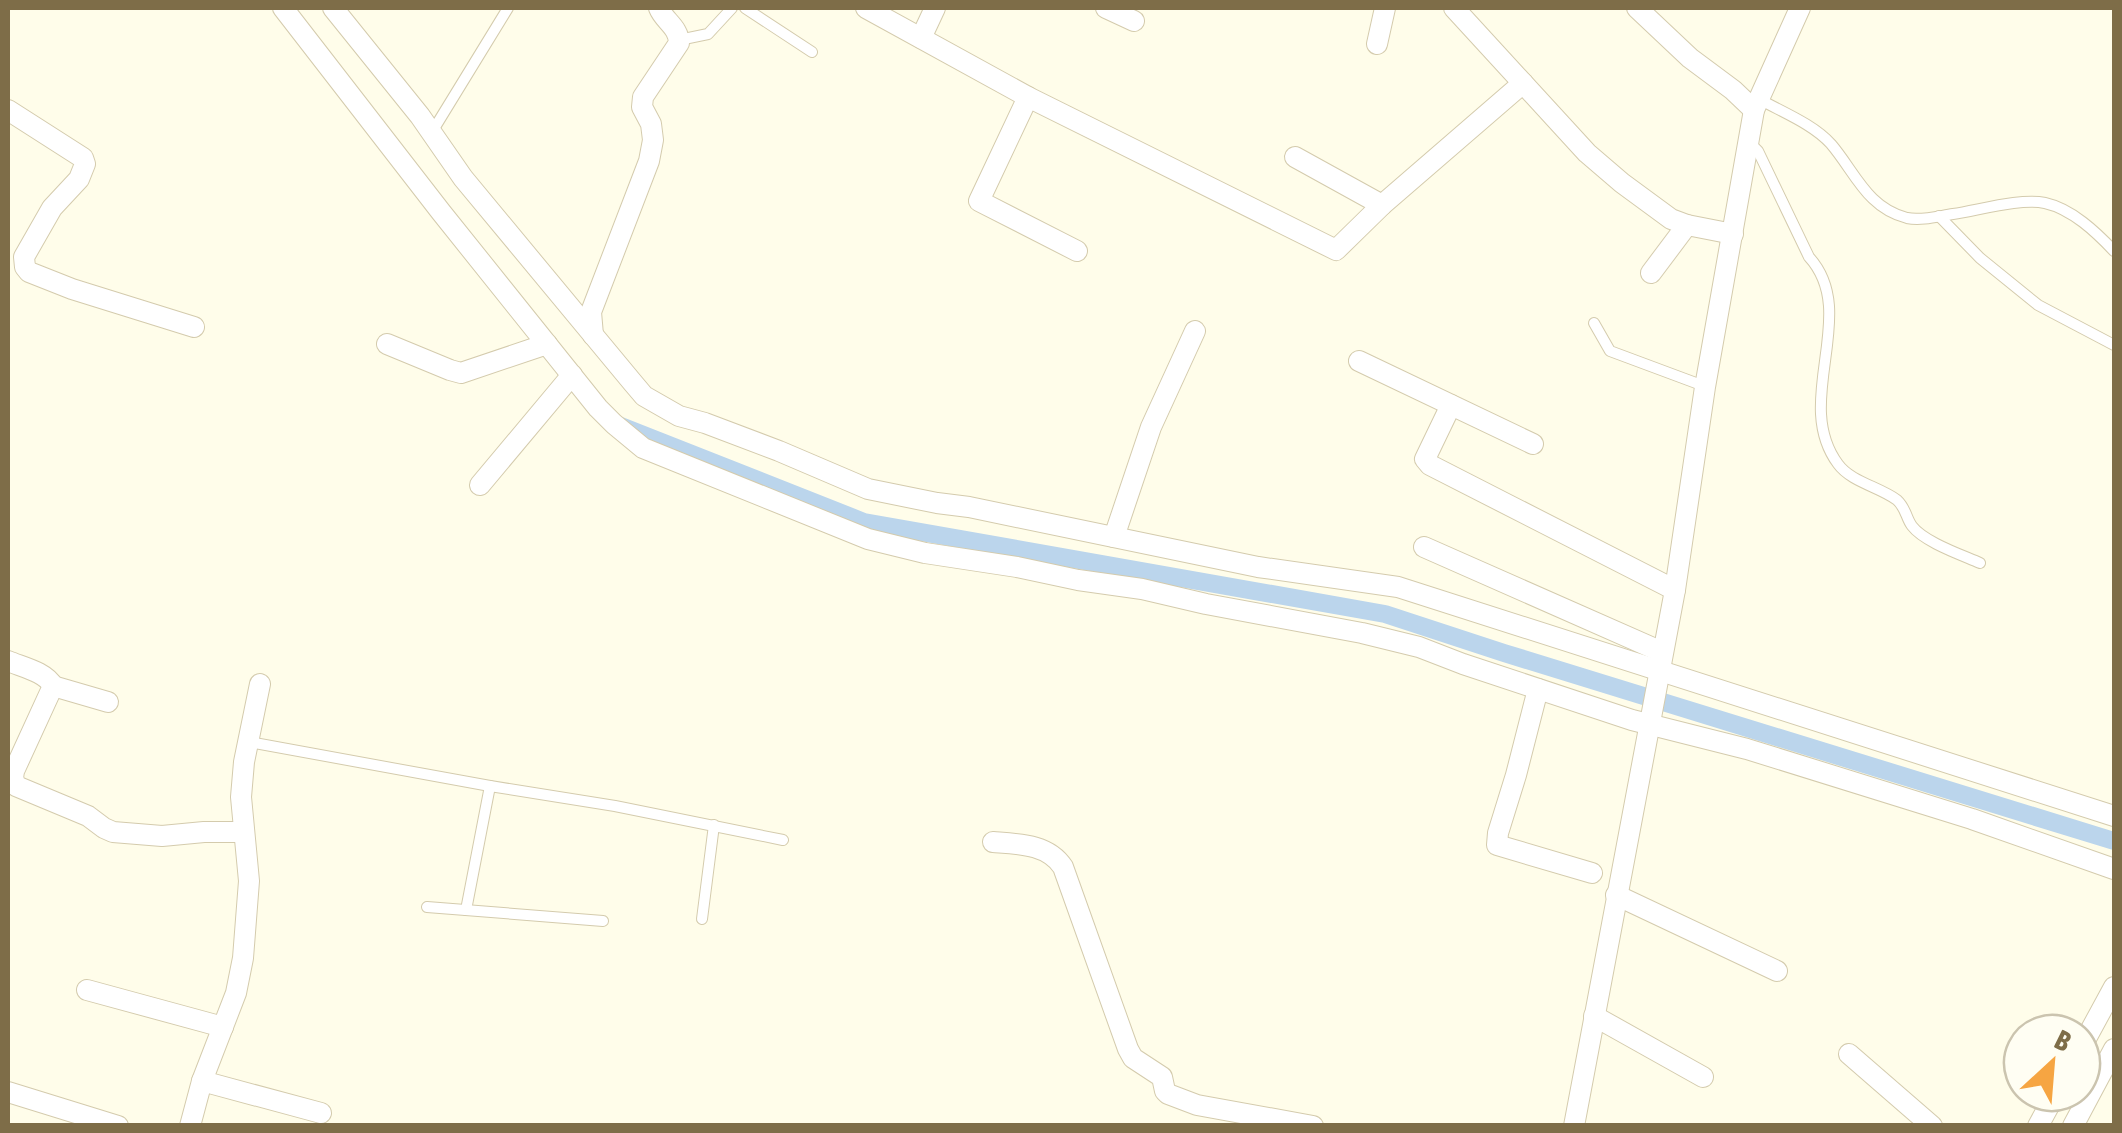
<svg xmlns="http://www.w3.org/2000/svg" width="2122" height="1133" font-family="'Asap Condensed',sans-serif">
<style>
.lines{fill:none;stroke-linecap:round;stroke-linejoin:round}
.canal{stroke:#bbd5ec;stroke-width:18}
.service-casing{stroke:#d4cbad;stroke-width:12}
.minor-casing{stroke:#d4cbad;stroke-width:22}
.service{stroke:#fff;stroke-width:10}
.minor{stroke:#fff;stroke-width:20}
</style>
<rect width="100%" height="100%" fill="#fffdea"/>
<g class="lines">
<path class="canal" d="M621 426 864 522 1385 614 1504 653 2114 841"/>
<g class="service-casing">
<g id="service">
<path d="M745 8 812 52"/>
<path d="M679 40 708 34 732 8"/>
<path d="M1759 99C1782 112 1813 124 1831 144 1855 172 1867 208 1907 218 1922 221 1939 216 1953 214 1980 210 2020 198 2045 203 2072 209 2096 232 2114 251"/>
<path d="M432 132 508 8"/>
<path d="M1750 143 1758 151 1809 257C1861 314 1791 401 1838 464 1851 482 1880 487 1897 500 1906 508 1906 518 1912 526 1924 542 1962 555 1980 563"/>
<path d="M1939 216 1980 258 2038 305 2114 345"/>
<path d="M1594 323 1610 351 1704 386"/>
<path d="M249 742 490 786 615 806 783 840"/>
<path d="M427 907 603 921"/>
<path d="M466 910 490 786"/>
<path d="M702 919 714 825"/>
</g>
</g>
<g class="minor-casing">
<g id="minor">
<path d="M283 8 441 212 598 408 614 424 643 448 868 539 925 553 1017 567 1078 580 1142 589 1206 604 1362 633 1419 647 1463 664 1632 720 1747 749 1972 819 2114 869"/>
<path d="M333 8 420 116 463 178 633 383 644 396 679 416 705 423 779 451 868 489 937 503 969 507 1258 567 1398 587 2114 816"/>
<path d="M866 8 1028 97 1336 250 1382 205 1523 83"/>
<path d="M1106 8 1134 21"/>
<path d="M1454 8 1587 153 1622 183 1671 219 1687 225 1733 234"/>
<path d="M1637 8 1690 58 1733 90 1754 110"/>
<path d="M921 38 935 8"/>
<path d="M1377 44 1385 8"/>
<path d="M1028 97 979 201 1077 251"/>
<path d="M8 110 83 158 85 164 79 179 52 208 24 257 25 267 29 272 72 289 194 327"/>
<path d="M1295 157 1382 205"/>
<path d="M1651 273 1687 225"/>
<path d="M593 335 591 312 649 161 653 140 651 124 642 107 643 97 679 43C679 27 664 21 659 8"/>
<path d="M387 344 450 370 461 373 547 344"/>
<path d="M1359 361 1533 444"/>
<path d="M1451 405 1425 459 1430 465 1675 590"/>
<path d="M480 485 572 375"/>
<path d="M1114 537 1151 427 1195 331"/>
<path d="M1424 547 1662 652"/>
<path d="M8 661C22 667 46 672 53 686L14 771 13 778 16 786 88 816 104 828 113 832 162 836 204 832H244"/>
<path d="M53 686 108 702"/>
<path d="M1538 689 1516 775 1498 833 1497 845 1592 873"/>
<path d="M993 842C1019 844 1048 844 1063 867L1128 1049 1133 1058 1162 1077 1165 1091 1168 1094 1197 1105 1313 1126"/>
<path d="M1616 895 1777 971"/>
<path d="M87 990 223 1027"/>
<path d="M1594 1016 1703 1077"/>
<path d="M2082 1046 2114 987"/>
<path d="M1849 1054 1932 1126"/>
<path d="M202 1081 321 1113"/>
<path d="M8 1092 118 1126"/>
<path d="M190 1126 202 1081 236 993 243 958 249 881 241 797 244 762 260 684"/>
<path d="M1574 1126 1675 590 1705 387 1754 110 1800 8"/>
<path d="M2038 1126 2056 1093"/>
<path d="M2073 1126 2114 1049"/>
</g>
</g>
<use href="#service" class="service"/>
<use href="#minor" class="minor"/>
</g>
<rect width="2122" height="1133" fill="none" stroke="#7e6d48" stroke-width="20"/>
<g transform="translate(2052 1063) rotate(26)"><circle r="48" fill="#fffef3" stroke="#cbc4af" stroke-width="2.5"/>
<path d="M0-8L18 38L0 25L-18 38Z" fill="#f6a542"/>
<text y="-15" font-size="28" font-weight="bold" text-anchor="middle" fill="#7e6d48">B</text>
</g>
</svg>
